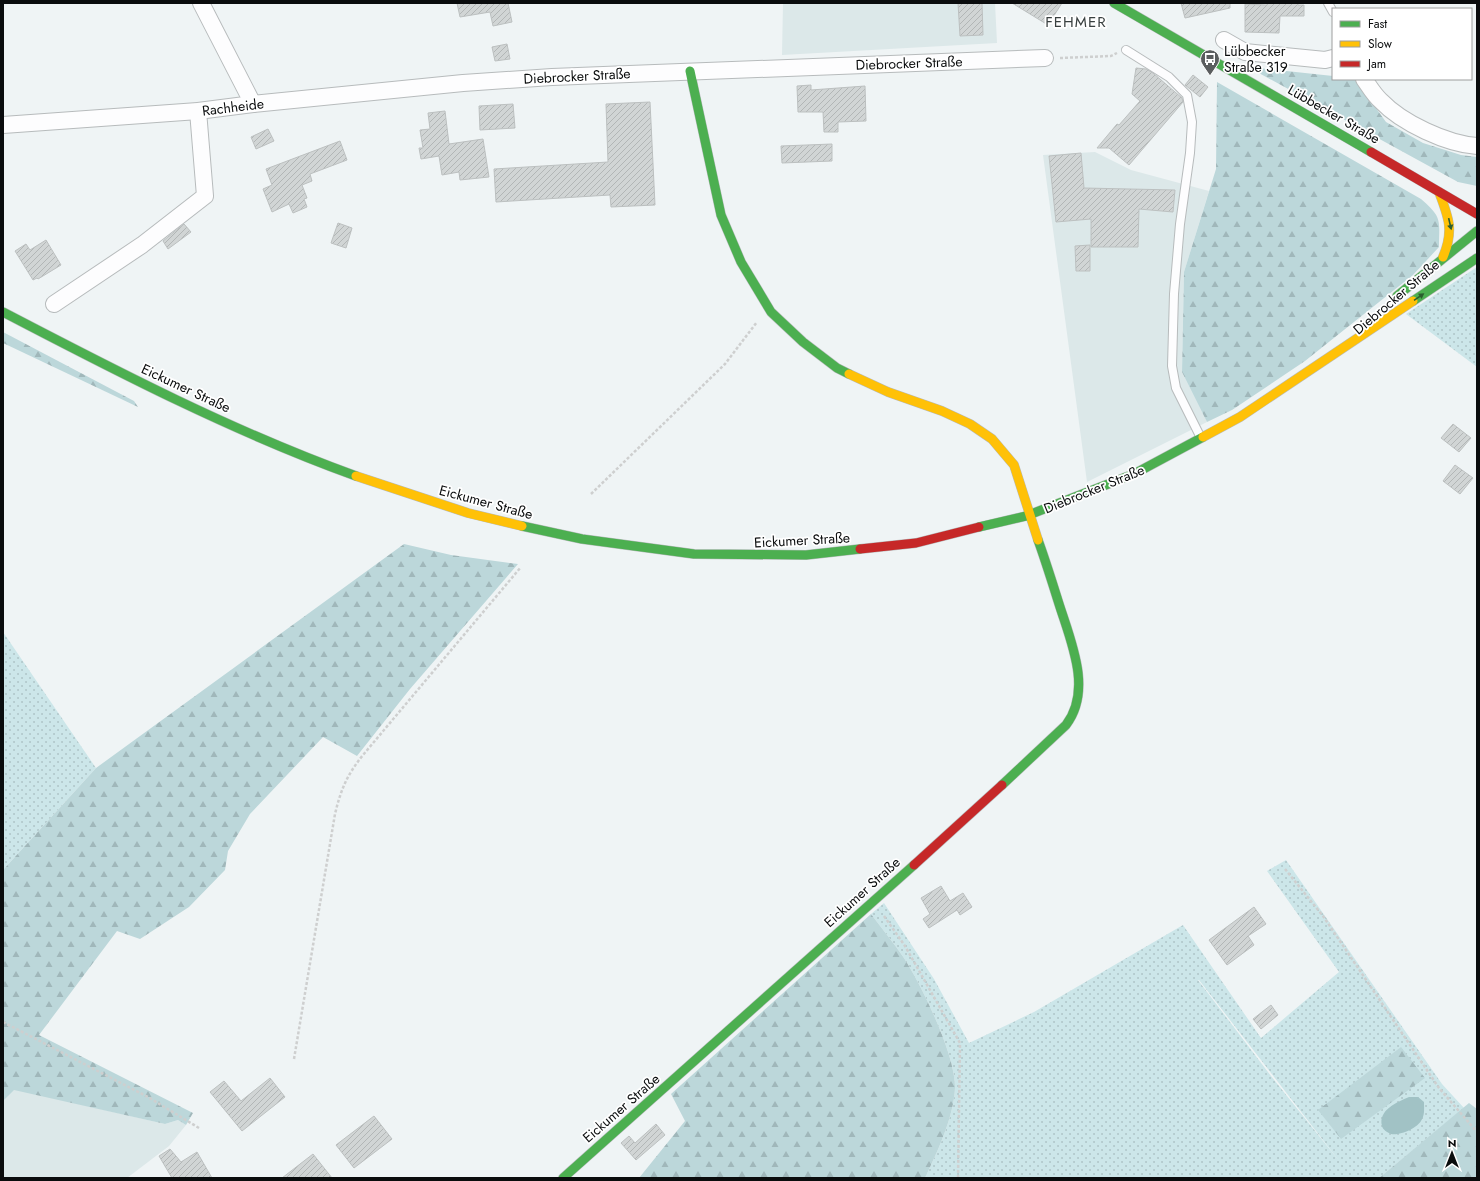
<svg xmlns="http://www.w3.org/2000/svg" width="1480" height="1181" font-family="Jost,sans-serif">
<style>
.built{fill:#dce8e9}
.grass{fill:url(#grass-dots);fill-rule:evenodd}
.forest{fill:url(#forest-firs)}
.water{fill:#a1c2c5}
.building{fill:url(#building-hatch);stroke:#bcc0c0}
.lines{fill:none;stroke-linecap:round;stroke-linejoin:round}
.lane-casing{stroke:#b7bbbc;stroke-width:10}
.street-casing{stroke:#b7bbbc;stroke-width:18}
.fast-casing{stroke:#b7bbbc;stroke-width:10}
.slow-casing{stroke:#b7bbbc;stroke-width:10}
.jam-casing{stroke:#b7bbbc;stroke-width:10}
.path{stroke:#cecfcf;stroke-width:2.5;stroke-dasharray:3 2;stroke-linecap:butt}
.lane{stroke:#fdfdfe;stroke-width:8}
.street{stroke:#fdfdfe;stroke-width:16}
.fast{stroke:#4caf50;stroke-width:9}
.slow{stroke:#ffc107;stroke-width:9}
.jam{stroke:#c62828;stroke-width:9}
.oneway{fill:#2b5e2e}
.labels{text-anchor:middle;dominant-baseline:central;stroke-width:3.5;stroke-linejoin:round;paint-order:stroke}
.poi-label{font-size:14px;fill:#0a0c0d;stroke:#fff;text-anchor:start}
.street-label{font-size:14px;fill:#0a0c0d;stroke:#fff}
.neighbourhood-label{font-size:15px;letter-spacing:1px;fill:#394040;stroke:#fff}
</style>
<defs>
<pattern id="grass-dots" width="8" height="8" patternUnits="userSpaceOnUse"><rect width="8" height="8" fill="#cce6e9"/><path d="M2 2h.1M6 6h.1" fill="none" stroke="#aec4c7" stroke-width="1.8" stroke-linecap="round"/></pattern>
<pattern id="forest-firs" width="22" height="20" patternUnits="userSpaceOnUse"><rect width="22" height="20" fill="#bcd7da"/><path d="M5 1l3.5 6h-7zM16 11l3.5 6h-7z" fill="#a0b7ba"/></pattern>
<pattern id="building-hatch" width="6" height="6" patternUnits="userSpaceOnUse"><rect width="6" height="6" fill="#d1d5d5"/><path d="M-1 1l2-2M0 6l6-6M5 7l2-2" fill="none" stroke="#b2b6b6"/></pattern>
</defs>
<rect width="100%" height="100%" fill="#eff4f5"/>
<g class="built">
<path d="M783 3H995L997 43 782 55Z"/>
<path d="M1095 152 1131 170 1209 191 1184 272 1182 372 1207 422 1087 482 1043 155Z"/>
<path d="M14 1089 165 1124 178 1120 186 1125 169 1146 127 1178H3V1101Z"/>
</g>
<g class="grass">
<path d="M1477 267V367L1406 314Z"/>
<path d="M3 632 96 768 3 870Z"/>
<path d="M1286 860 1442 1084 1464 1108 1379 1178H925C937 1153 954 1116 955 1088 956 1056 922 986 904 958 894 943 882 929 871 914L884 903 934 979 969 1043 1034 1012 1183 925 1261 1038 1339 972 1267 871ZM1198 980H1199L1340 1162 1271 1076Z"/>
</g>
<g class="forest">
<path d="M1248 67 1333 76V79H1355L1386 122 1423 143 1461 155 1477 157V186L1458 182Z"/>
<path d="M1217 82 1421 199C1443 218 1439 220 1439 247L1413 275 1305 361 1232 410 1207 422 1182 372 1184 272 1216 169Z"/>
<path d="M3 332 134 401 138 407 3 343Z"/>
<path d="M404 544 451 555 518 564 410 689 357 756 323 737 250 814 228 851 225 870 189 907 140 939 117 931 39 1035 193 1113 186 1125 178 1120 165 1124 14 1090 3 1101V870L96 768Z"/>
<path d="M871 914C882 929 894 943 904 958 922 986 956 1056 955 1088 954 1116 937 1153 925 1178H639L685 1121 671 1094Z"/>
<path d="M1401 1047 1425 1078 1341 1139 1318 1110Z"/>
<path d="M1469 1103 1477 1109V1178H1379Z"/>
</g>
<path class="water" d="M1409 1097H1418L1424 1102C1424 1109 1425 1115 1421 1121 1417 1128 1400 1136 1391 1134 1387 1132 1383 1130 1382 1126 1378 1110 1397 1102 1409 1097Z"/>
<g class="building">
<path d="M457 3H508L512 22 493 26 490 12 460 17Z"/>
<path d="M958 3H982L983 35 960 36Z"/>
<path d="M1012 3H1062L1048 25Z"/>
<path d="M1181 3H1230V8L1185 18Z"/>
<path d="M1267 3H1298V5H1304V16H1280L1279 33 1245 32V4L1267 5Z"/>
<path d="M507 44 510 59 495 61 492 47Z"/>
<path d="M1136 68 1146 69 1153 73 1182 98 1183 102 1129 165 1109 148H1097L1117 124 1119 125 1140 101 1132 94Z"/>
<path d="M1193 75 1208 87 1200 97 1185 85Z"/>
<path d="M811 85V90L865 86 866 121 838 122V132H824L823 112H798L797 86Z"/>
<path d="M650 102 655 205 611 207 610 195 496 202 494 169 608 162 606 104Z"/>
<path d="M513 104 515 128 480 130 479 106Z"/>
<path d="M445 111 449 144 483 139 489 177 460 180 459 172 442 175 439 156 421 159 419 148H423L420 130 430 129 428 113Z"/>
<path d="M268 129 274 141 256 149 251 137Z"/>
<path d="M340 141 347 160 310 174 312 181 302 185 307 198 304 199 307 207 293 213 289 204 272 212 263 189 272 185 266 169Z"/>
<path d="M832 144V161L782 163 781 146Z"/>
<path d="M1081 153 1084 188 1175 190 1173 212 1139 209 1138 247H1091V219L1056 222 1049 156Z"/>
<path d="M338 223 352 228 346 248 331 243Z"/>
<path d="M184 224 191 232 168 249 163 241Z"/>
<path d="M46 240 61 265 38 279 37 278 33 280 15 251 26 244 30 250Z"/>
<path d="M1090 245V271H1076L1075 246Z"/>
<path d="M1453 424 1471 438 1459 452 1441 438Z"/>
<path d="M1455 465 1473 478 1460 494 1443 481Z"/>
<path d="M941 886 950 901 963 893 972 907 960 915 957 910 929 928 923 919 930 914 921 898Z"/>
<path d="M1254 907 1266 924 1248 936 1254 945 1227 965 1209 940Z"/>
<path d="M1271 1005 1278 1015 1261 1029 1253 1019Z"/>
<path d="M270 1078 285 1097 242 1131 210 1092 224 1081 241 1101Z"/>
<path d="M374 1116 392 1139 354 1168 336 1145Z"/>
<path d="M656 1124 665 1135 636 1160 621 1143 629 1136 635 1143Z"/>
<path d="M170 1149 181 1162 197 1152 212 1178H172L159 1156Z"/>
<path d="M313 1154 332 1178H282Z"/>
</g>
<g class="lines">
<g class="lane-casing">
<g id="lane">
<path d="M1328 3 1333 12"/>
<path d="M1126 50 1169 77 1187 95 1192 122 1190 153 1180 224 1174 294 1172 366 1176 388 1201 438"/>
</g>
</g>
<g class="street-casing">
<g id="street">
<path d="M201 3 253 104"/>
<path d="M1224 40 1245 52 1325 60 1333 58"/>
<path d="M1364 79C1369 86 1374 95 1381 101 1402 123 1447 144 1477 146"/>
<path d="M3 125 198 111 253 104 463 83 552 77 1045 58"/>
<path d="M54 304 142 245 205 196 198 111"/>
</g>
</g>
<g class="fast-casing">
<g id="fast">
<path d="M1114 3 1371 152"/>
<path d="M690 71 721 215 741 262 771 312 803 342 837 368 849 374"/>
<path d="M1397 296 1477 231"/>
<path d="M1413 301 1477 258"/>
<path d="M3 312C118 372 234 432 356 476"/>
<path d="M522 526 582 539 694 554 806 555 860 549"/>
<path d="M979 527 1026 516 1134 474 1203 437"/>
<path d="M1002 785 1066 725C1092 691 1072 644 1060 607 1053 585 1046 562 1038 540"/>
<path d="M563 1178 914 865"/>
</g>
</g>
<g class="slow-casing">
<g id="slow">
<path d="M1439 192C1449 218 1454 231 1443 257"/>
<path d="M849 374 888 392 942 411 970 424 992 439 1014 465 1038 540"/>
<path d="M1203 437 1240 417 1413 301"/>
<path d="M356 476 468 513 522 526"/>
</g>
</g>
<g class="jam-casing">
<g id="jam">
<path d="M1371 152 1477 214"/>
<path d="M860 549 916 543 979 527"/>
<path d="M914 865 1002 785"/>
</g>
</g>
<g class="path">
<path d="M1060 58 1111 56 1117 53"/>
<path d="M591 494 725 364 757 322"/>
<path d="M1285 869 1323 916 1439 1088 1477 1132"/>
<path d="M884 916 905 946 960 1043 958 1178"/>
<path d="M3 1022 148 1097 199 1128"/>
<path d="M294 1059 335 814C341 789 347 775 363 755L521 567"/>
</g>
<use href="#lane" class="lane"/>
<use href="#street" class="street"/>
<use href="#fast" class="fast"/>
<use href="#slow" class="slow"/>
<use href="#jam" class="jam"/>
</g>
<defs><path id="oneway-solid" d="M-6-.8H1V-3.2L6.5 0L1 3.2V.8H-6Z"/></defs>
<g class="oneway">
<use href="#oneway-solid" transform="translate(1450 224) rotate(77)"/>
<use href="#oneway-solid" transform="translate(1419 297) rotate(-34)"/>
</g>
<defs>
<g id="bus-pin" transform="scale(1)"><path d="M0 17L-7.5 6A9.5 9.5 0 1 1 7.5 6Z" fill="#5a5d5e" stroke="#fff"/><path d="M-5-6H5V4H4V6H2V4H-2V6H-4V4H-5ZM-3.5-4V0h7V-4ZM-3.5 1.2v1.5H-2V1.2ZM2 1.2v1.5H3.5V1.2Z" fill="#fff"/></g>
</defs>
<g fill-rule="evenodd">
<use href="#bus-pin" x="1210" y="59"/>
</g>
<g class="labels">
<g class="poi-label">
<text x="1224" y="51">Lübbecker<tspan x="1224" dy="16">Straße 319</tspan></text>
</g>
<g class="street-label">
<text transform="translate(909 63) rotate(-2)">Diebrocker Straße</text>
<text transform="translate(577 76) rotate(-3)">Diebrocker Straße</text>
<text transform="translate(233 107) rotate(-7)">Rachheide</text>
<text transform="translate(1334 114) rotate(30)">Lübbecker Straße</text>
<text transform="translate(1396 297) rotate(-40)">Diebrocker Straße</text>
<text transform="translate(186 388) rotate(25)">Eickumer Straße</text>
<text transform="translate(1094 489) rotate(-22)">Diebrocker Straße</text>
<text transform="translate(486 502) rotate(15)">Eickumer Straße</text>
<text transform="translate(802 540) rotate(-3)">Eickumer Straße</text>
<text transform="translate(862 892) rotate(-42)">Eickumer Straße</text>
<text transform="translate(621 1108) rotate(-41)">Eickumer Straße</text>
</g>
<g class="neighbourhood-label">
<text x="1076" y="22">FEHMER</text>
</g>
</g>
<rect width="1480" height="1181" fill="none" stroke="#0a0c0d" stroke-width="8"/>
<rect x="1332" y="8" width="140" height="72" fill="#ffffff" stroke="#9d9e9e"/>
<rect x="1340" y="21" width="20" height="6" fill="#4caf50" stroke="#9d9e9e"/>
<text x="1368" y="28" font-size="12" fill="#0a0c0d">Fast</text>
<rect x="1340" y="41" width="20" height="6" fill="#ffc107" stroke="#9d9e9e"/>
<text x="1368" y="48" font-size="12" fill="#0a0c0d">Slow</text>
<rect x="1340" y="61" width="20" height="6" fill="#c62828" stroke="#9d9e9e"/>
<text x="1368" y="68" font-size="12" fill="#0a0c0d">Jam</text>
<g transform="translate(1452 1153)" stroke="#ffffff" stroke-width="3" paint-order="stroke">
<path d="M0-3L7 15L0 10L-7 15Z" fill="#0a0c0d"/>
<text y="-6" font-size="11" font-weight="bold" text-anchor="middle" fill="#0a0c0d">N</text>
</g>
</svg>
